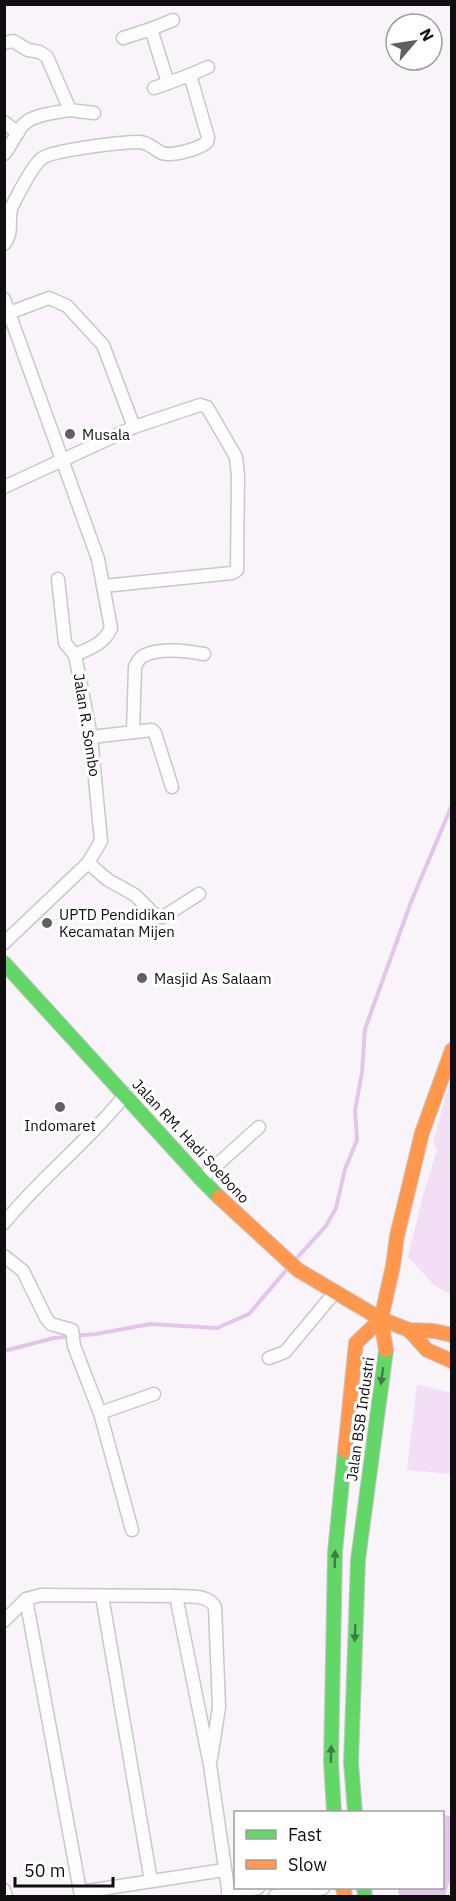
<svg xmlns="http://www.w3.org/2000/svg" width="456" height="1901" font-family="'IBM Plex Sans',sans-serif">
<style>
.green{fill:#f2dff6}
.water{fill:#e5c4eb}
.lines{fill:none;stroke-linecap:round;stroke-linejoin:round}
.stream{stroke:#e5c4eb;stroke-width:4}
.street-casing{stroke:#cac6cb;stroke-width:15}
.fast-casing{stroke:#cac6cb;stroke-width:16}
.slow-casing{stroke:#cac6cb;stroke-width:16}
.street{stroke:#fefdfe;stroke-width:12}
.fast{stroke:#63d668;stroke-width:14}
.slow{stroke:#ff974d;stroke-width:14}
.oneway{fill:#3e7c41}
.poi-dot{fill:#625e63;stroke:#fff;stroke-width:2}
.labels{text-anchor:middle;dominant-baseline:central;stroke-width:6;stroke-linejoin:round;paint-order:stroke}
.poi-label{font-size:15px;fill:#100e11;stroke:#fff;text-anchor:start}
.street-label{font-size:15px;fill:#100e11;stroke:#fff}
</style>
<rect width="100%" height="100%" fill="#f9f4fa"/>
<g class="green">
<path d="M451 1077V1295L434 1285 408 1257 423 1195 437 1150 433 1142Z"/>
<path d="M417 1384 451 1393V1474L407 1470Z"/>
</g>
<path class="water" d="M443 1815 452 1816 451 1877 445 1896H399L398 1888H442Z"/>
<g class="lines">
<g class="stream">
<path d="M295 1260 326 1226 336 1208 345 1169 357 1140 355 1111 362 1072 365 1029 411 902 452 805"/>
<path d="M4 1351 54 1338 96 1334 150 1324 217 1328 249 1314 288 1268"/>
</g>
<g class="street-casing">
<g id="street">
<path d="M151 29 173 20"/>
<path d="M123 38 151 29 168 83"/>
<path d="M4 43 13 41 28 50 40 52 47 57 70 110 94 113"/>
<path d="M190 75 208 67"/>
<path d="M4 122 18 133"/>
<path d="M4 154C12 145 16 132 23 125 33 114 56 113 70 110"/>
<path d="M4 244C14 233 7 219 12 206 19 193 30 169 41 159 51 150 123 142 140 142 149 143 153 148 160 152 169 158 199 149 207 142L208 137 190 75 154 88"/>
<path d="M4 299 98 559 111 628C104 644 90 648 75 655L91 737 101 841 88 863 4 943"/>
<path d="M9 313 49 298 67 306 103 345 134 427"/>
<path d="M4 487 134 427 200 405 207 407 236 457 238 476 237 570 232 573 103 586"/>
<path d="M58 579 65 643 75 655"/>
<path d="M133 732 135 667C137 663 139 658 143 656 160 647 187 651 204 654"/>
<path d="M91 737 152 730 155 733 172 787"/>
<path d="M88 863 108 880 135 895 157 917H163L199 894"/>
<path d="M201 1179 259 1127"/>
<path d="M4 1223C41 1177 89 1141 126 1094"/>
<path d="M4 1256 23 1271 46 1318 51 1324 72 1330 74 1346 100 1413 132 1530"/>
<path d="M269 1358 285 1352 335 1292"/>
<path d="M100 1413 154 1394"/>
<path d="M102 1596 151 1881"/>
<path d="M176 1596C189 1597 208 1594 215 1607L219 1707 211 1758"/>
<path d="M26 1599 81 1896"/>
<path d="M4 1621 26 1599 41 1595 176 1596 210 1765 229 1896"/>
<path d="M4 1890 6 1896"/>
<path d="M81 1892 224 1870"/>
<path d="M228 1893 258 1888"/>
<path d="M275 1896 323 1888"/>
</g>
</g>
<g class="fast-casing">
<g id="fast">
<path d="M4 963 201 1179 219 1197"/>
<path d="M334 1812 331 1762 335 1552 345 1451"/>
<path d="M355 1812 351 1763 358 1560 386 1350"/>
<path d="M364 1888 365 1896"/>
</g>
</g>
<g class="slow-casing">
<g id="slow">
<path d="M219 1197 298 1270 381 1319 409 1330 434 1331 452 1335"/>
<path d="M409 1330 427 1350 452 1361"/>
<path d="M386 1350 381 1319 393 1266 397 1236 422 1133 452 1050"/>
<path d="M345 1451 356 1343 381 1319"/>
<path d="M343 1888 345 1896"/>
</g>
</g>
<use href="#street" class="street"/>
<use href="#fast" class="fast"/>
<use href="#slow" class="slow"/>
</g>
<defs><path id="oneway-solid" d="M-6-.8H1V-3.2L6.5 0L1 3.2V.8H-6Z" transform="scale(1.5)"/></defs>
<g class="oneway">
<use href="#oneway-solid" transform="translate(382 1376) rotate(98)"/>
<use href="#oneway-solid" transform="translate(335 1559) rotate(-88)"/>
<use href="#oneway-solid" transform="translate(355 1633) rotate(92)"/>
<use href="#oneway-solid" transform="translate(331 1754) rotate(-89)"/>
</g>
<g class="poi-dot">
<circle cx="70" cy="434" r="6"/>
<circle cx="47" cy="923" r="6"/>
<circle cx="142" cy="978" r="6"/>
<circle cx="60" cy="1107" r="6"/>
</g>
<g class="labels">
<g class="poi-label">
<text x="82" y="434">Musala</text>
<text x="59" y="914">UPTD Pendidikan<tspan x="59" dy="17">Kecamatan Mijen</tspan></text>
<text x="154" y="978">Masjid As Salaam</text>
<text x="60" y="1125" text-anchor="middle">Indomaret</text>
</g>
<g class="street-label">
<text transform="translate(87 725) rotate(81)">Jalan R. Sombo</text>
<text transform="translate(191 1141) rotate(47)">Jalan RM. Hadi Soebono</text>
<text transform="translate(360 1419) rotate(-82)">Jalan BSB Industri</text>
</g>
</g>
<rect width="456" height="1901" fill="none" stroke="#100e11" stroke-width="12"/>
<rect x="234" y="1811" width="210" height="78" fill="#ffffff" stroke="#9f9fa0" stroke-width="1.5"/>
<rect x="246" y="1830" width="30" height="9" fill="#63d668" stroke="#9f9fa0" stroke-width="1.5"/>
<text x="288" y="1841" font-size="18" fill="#100e11">Fast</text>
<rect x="246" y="1860" width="30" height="9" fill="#ff974d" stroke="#9f9fa0" stroke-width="1.5"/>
<text x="288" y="1871" font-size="18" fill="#100e11">Slow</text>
<g transform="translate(414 42) rotate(61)"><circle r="28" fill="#ffffff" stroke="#9f9fa0" stroke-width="1.5"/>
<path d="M0-4.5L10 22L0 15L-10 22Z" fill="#625e63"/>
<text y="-9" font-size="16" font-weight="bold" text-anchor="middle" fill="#100e11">N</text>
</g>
<path d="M15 1877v9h98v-9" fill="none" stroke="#100e11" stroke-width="3"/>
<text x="24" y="1877" font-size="18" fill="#100e11" stroke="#ffffff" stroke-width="4.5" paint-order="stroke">50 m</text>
</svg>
